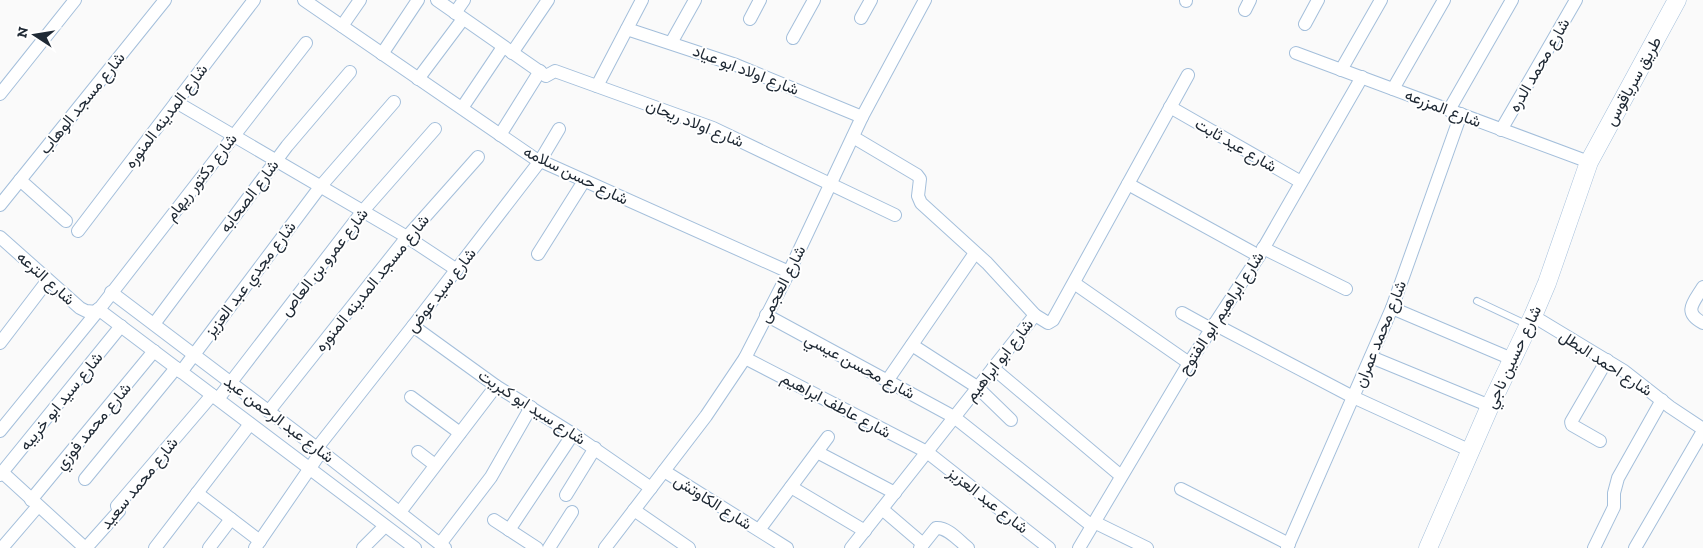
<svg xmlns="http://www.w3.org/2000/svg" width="1703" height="548" font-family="'Zilla Slab',Vazirmatn,serif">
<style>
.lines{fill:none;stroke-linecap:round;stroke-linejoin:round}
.lane-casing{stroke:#a4bfdb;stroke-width:8}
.street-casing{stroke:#a4bfdb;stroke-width:14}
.secondary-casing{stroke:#a4bfdb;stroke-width:19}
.lane{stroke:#fff;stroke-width:6}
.street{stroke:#fff;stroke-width:12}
.secondary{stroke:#fff;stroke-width:18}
.labels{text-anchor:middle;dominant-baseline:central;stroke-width:4;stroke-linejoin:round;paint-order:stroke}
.street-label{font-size:16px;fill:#202a35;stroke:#fff}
</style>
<rect width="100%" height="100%" fill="#fafafa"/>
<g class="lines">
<g class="lane-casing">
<path id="lane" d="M1477 301 1528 325"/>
</g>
<g class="street-casing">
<g id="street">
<path d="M304 0 534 158 789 272"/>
<path d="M437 0 546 76 555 71 713 128 895 215"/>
<path d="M1186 1V0"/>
<path d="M1245 10 1250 0"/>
<path d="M455 13 464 0"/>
<path d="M861 18 871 0"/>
<path d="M750 19 760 0"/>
<path d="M1305 24 1318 0"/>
<path d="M342 26 360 0"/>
<path d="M627 29 736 65 862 117"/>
<path d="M793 38 814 0"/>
<path d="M671 43 695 0"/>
<path d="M512 53 548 0"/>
<path d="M1296 53 1589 162"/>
<path d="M382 54 418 0"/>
<path d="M1341 70 1381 0"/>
<path d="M418 79 463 19"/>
<path d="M597 86 642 0"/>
<path d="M1393 89 1444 0"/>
<path d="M0 94 75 0"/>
<path d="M176 102 407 237 457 270"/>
<path d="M1170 107 1301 182"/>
<path d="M462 108 503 47"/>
<path d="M1449 110 1512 0"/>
<path d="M1501 130 1576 0"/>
<path d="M500 135 540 71"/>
<path d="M853 137 917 175 920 179 918 196 921 203 987 263 1035 315 1048 323 1053 320 1188 75"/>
<path d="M20 180 66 221"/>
<path d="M1128 184 1259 256"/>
<path d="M0 205 165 0"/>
<path d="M78 231 254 0"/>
<path d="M0 237 80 308 86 311 97 312"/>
<path d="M1263 248 1346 289"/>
<path d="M538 254 584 181"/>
<path d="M1074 283 1189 363"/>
<path d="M1703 287C1694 302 1682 312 1703 323"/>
<path d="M111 292 317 448 445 548"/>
<path d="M1392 308 1512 359"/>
<path d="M98 309 415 548"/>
<path d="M1182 313 1211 329"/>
<path d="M766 315 954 417 1092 526"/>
<path d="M1533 316 1624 371 1670 407 1703 429"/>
<path d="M154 324 287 146 350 72"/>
<path d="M1214 324 1353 397 1471 451"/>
<path d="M413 326 496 386 573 434 651 488"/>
<path d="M0 343 48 280"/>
<path d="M912 345 977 387 1011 420"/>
<path d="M1371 357 1490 406"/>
<path d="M745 358 927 452 1049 548"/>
<path d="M993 368 1121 476"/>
<path d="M181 372 320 187 394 102"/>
<path d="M887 381 975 253"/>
<path d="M411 397 460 433"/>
<path d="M218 399 362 212 435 129"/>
<path d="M269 411 407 237 478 157"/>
<path d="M0 431 97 312 306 43"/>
<path d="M1600 441 1572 425 1571 422 1607 360"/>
<path d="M317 448 413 326 540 161 559 129"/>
<path d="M418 452 435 465"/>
<path d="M817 452 895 493"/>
<path d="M664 471 787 548"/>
<path d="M3 473 85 548"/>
<path d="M0 475 121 326"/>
<path d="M85 479 176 368"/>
<path d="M791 487 865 531"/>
<path d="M1181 489 1289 544"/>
<path d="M197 493 260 541"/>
<path d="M566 495 595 448"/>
<path d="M31 500 154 351"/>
<path d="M882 509 923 544"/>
<path d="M634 510 689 548"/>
<path d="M400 512 496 386"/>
<path d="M494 520 537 548"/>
<path d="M1094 522 1147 548"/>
<path d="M509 530 573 434"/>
<path d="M759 530 828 437"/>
<path d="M440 544 491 477 531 407"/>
<path d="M2 548 38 506"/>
<path d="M86 548 119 511 117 506 212 395"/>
<path d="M155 548 250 424"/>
<path d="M209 548 231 519"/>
<path d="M255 548 321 452"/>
<path d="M363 548 385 526"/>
<path d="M549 548 572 512"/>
<path d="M605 548 706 416 745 358 789 272 862 117 925 0"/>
<path d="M851 548 1035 315"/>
<path d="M920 548 936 528C948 527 959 541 968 548"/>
<path d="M1079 548 1189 363 1259 256 1362 77"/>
<path d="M1287 548 1392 308 1461 114"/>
<path d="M1594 548 1614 507V493L1618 478 1662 400"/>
<path d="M1635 548 1703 431"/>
</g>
</g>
<g class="secondary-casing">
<path id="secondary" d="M1428 548 1490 406 1533 316 1547 283 1589 162 1677 0"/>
</g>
<use href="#lane" class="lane"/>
<use href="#street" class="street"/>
<use href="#secondary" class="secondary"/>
</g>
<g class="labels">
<g class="street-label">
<text transform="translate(1539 65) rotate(-60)">شارع محمد الدره</text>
<text transform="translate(746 70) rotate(21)">شارع اولاد ابو عياد</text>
<text transform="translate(1633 81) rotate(-61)">طريق سرياقوس</text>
<text transform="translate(82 103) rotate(-51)">شارع مسجد الوهاب</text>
<text transform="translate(1443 108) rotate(21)">شارع المزرعه</text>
<text transform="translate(166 116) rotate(-53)">شارع المدينه المنوره</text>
<text transform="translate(695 123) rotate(22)">شارع اولاد ريحان</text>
<text transform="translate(1236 145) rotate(30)">شارع عيد ثابت</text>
<text transform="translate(576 175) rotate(26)">شارع حسن سلامه</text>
<text transform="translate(201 177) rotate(-52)">شارع دكتور ريهام</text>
<text transform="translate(249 196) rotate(-53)">شارع الصحابه</text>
<text transform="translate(324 262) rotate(-52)">شارع عمرو بن العاص</text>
<text transform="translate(46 278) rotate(42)">شارع الترعه</text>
<text transform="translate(250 279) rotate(-53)">شارع مجدي عبد العزيز</text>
<text transform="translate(372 283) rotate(-51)">شارع مسجد المدينه المنوره</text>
<text transform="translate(782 284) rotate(-63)">شارع العجمى</text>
<text transform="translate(441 290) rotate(-52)">شارع سيد عوض</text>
<text transform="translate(1221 313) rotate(-57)">شارع ابراهيم ابو الفتوح</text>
<text transform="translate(1380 334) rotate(-68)">شارع محمد عمران</text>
<text transform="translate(1513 357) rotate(-65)">شارع حسين ناجي</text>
<text transform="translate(999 360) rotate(-52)">شارع ابو ابراهيم</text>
<text transform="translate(1606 363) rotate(33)">شارع احمد البطل</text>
<text transform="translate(860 366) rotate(28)">شارع محسن عيسي</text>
<text transform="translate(61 401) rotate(-51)">شارع سيد ابو خريبه</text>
<text transform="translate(836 405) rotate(28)">شارع عاطف ابراهيم</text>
<text transform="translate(532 407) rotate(33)">شارع سيد ابو كبريت</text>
<text transform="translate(279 419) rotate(37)">شارع عبد الرحمن عيد</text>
<text transform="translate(93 426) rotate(-50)">شارع محمد فوزي</text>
<text transform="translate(139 483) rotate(-51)">شارع محمد سعيد</text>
<text transform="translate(988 500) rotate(38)">شارع عبد العزيز</text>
<text transform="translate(713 502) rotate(32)">شارع الكاوتش</text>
</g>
</g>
<g transform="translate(35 35) rotate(282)" stroke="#ffffff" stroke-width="4" paint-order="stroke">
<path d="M0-4L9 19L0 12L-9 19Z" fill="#202a35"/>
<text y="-8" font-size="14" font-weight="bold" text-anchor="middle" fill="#202a35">N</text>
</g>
</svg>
